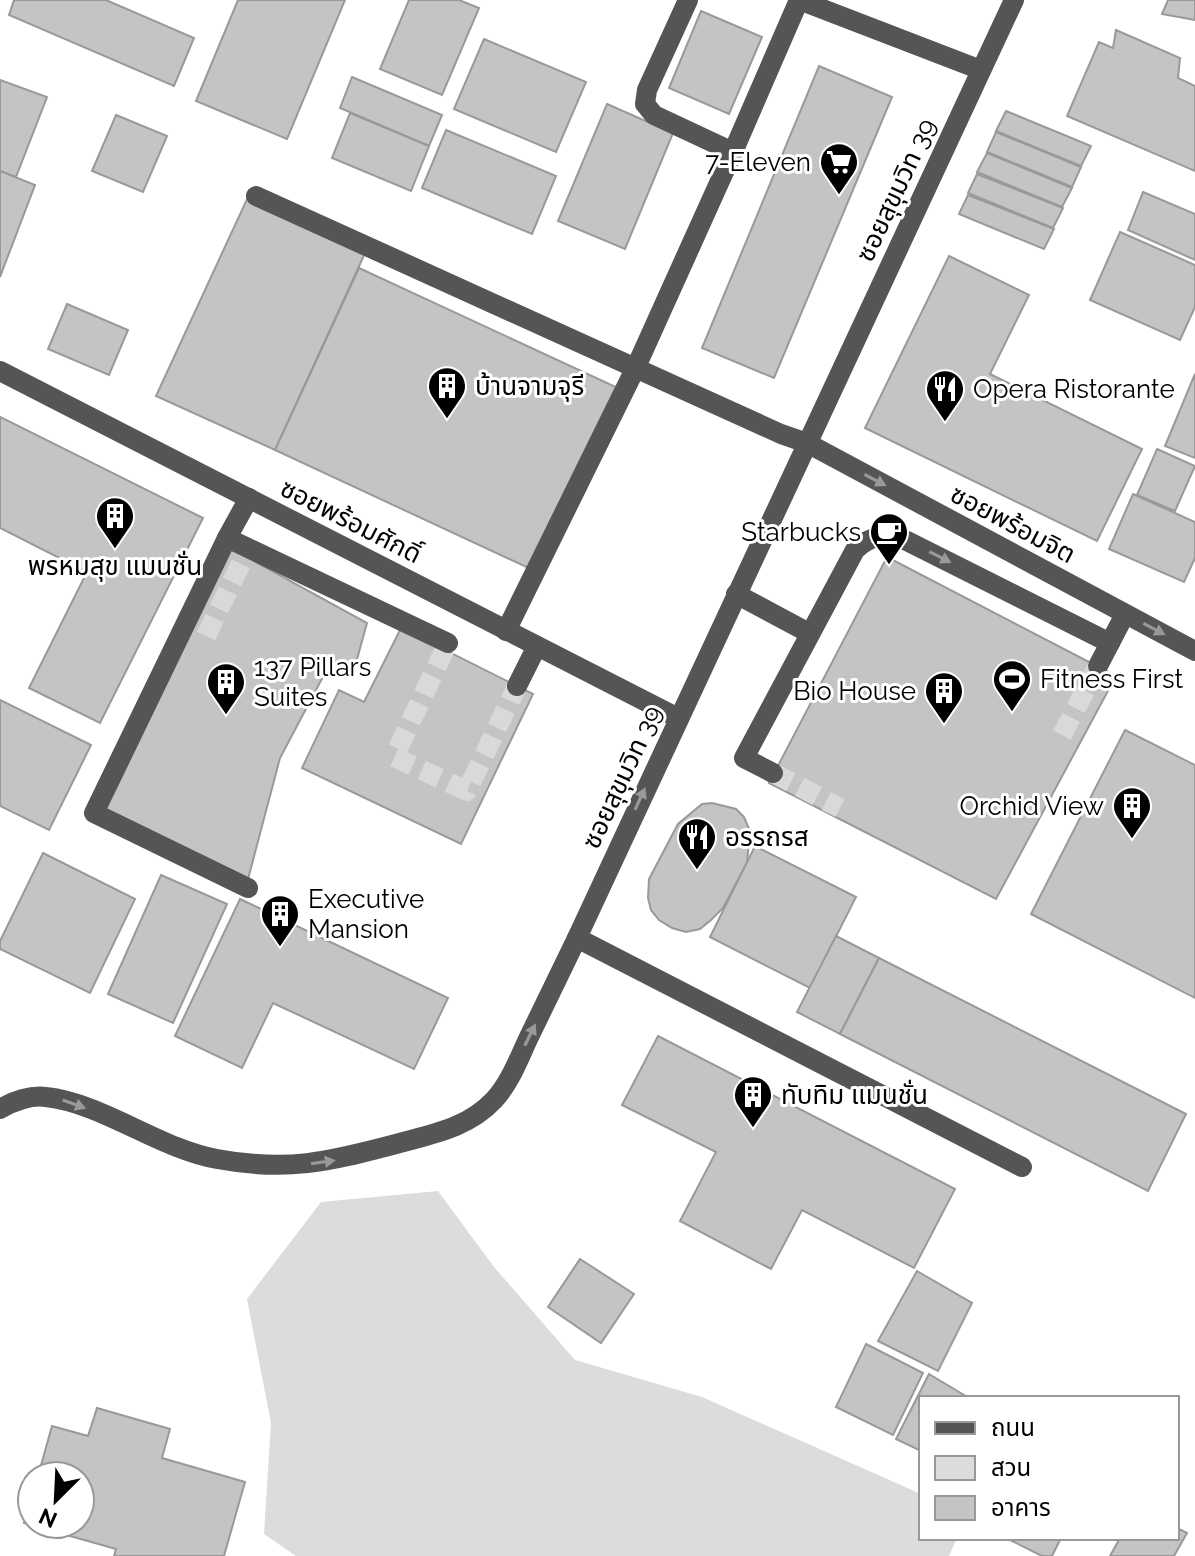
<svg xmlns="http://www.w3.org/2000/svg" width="1195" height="1556" font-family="Raleway,'Noto Sans Thai',sans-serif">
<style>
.green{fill:#dcdcdc}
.building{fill:#c4c4c4;stroke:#999;stroke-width:2}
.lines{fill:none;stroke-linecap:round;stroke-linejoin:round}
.minor-tunnel{stroke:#d9d9d9;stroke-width:20;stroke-dasharray:20 10;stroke-linecap:butt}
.minor{stroke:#555;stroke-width:20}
.oneway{fill:#999}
.labels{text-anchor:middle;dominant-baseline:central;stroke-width:6;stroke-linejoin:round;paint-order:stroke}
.poi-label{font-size:26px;fill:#000;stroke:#fff;text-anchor:start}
.street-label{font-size:26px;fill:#000;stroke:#fff}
</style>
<rect width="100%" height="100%" fill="#fff"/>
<path class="green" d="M438 1191 494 1267 575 1360 702 1397 921 1494V1538H957L949 1556H296L264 1534 271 1423 247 1299 321 1202Z"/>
<g class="building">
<path d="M14 0H106L194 38 174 86 9 15Z"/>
<path d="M238 0H345L287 139 196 101Z"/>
<path d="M409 0H459L479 8 442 95 380 69Z"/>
<path d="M1168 0H1195V20L1162 14Z"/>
<path d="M701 11 762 37 729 114 669 88Z"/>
<path d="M1116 30 1180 58 1178 78 1195 86V171L1067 116 1099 42 1113 48Z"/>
<path d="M484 39 586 82 556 152 454 109Z"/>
<path d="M819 66 892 97 774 378 702 348Z"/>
<path d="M352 77 442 115 429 146 340 108Z"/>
<path d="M0 80 47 97 16 177 0 171Z"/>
<path d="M607 104 673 133 625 249 558 221Z"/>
<path d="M1006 111 1091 146 1081 166 996 131Z"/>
<path d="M350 113 429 146 411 191 332 158Z"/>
<path d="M116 115 167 136 143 192 92 171Z"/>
<path d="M446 130 556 176 532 234 422 188Z"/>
<path d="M996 132 1081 167 1072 187 987 152Z"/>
<path d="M987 153 1072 188 1062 207 977 172Z"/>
<path d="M0 171 35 185 0 277Z"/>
<path d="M977 174 1063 208 1053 228 968 193Z"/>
<path d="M1143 192 1195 214V260L1128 230Z"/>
<path d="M968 195 1054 229 1044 249 959 214Z"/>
<path d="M248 197 366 251 275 450 156 396Z"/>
<path d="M1120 232 1195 265V307L1180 340 1090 300Z"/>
<path d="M949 256 1029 295 990 374 1142 449 1097 541 865 428Z"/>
<path d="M359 268 620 389 535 571 275 450Z"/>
<path d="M67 304 128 330 109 375 48 349Z"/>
<path d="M1195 374V458L1165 446Z"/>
<path d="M0 417 203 518 100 723 29 688 87 572 0 528Z"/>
<path d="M1157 449 1195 466 1175 511 1137 495Z"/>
<path d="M1133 494 1195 522V558L1184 582 1109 549Z"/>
<path d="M230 548 367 623 354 670 325 673 280 758 248 879 104 810Z"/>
<path d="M887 557 1116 676 996 899 769 783Z"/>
<path d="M401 628 533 694 461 844 302 768 339 690 364 702Z"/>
<path d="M0 700 91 745 49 830 0 806Z"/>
<path d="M1125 730 1195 765V998L1031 914Z"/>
<path d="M712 803 736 809 744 817 750 831 747 863 723 908 711 920 700 929 686 932 672 928 659 920 651 910 648 898 649 879 678 824 702 804Z"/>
<path d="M755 846 856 897 810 988 710 937Z"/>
<path d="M43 853 135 899 90 993 0 949V941Z"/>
<path d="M161 875 227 904 173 1023 108 994Z"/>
<path d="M240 899 448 998 414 1069 273 1003 242 1068 175 1036Z"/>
<path d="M836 936 879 958 840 1034 797 1012Z"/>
<path d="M879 958 1186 1114 1148 1191 840 1034Z"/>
<path d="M658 1036 955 1189 914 1268 802 1210 771 1269 680 1221 716 1152 622 1105Z"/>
<path d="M580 1259 634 1294 601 1343 548 1307Z"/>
<path d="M917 1271 972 1303 938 1371 878 1341Z"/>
<path d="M866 1344 923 1373 893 1435 836 1407Z"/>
<path d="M929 1374 969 1398H921V1451L896 1439Z"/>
<path d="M97 1408 170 1429 162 1458 245 1482 224 1556H114L116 1549 24 1523 32 1495V1524H80V1476H38L52 1426 88 1436Z"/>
<path d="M1177 1528 1187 1533 1174 1556H1110L1120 1538H1177Z"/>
<path d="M1006 1538H1061L1052 1556H1042Z"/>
</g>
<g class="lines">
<g class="minor-tunnel">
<path d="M206 636 245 555"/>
<path d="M445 649 394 757 467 791 517 686"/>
<path d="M1062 735 1098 666"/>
<path d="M773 773 840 808"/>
</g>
<g class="minor">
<path d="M688 0 647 90 645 104 654 115 733 152 799 0"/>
<path d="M799 0 981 70"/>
<path d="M256 196 781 434 807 443 1195 651"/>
<path d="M0 371 678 718"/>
<path d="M227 538 249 498"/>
<path d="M736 594 809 633"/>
<path d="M506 631 636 367 733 152"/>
<path d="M1098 666 1125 614"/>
<path d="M517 686 537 646"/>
<path d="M773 773 744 758 855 550C872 534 885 534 907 541L1110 643"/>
<path d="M248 888 94 813 227 538 448 643"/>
<path d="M577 938 1022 1167"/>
<path d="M0 1109C13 1101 31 1095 46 1097 102 1103 160 1149 217 1159 287 1172 328 1162 396 1144 432 1134 468 1128 494 1100 510 1083 519 1058 529 1037 545 1004 561 971 577 938L1014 0"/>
</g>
</g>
<defs><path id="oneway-solid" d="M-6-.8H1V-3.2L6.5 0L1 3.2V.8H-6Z" transform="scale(2)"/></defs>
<g class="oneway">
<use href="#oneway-solid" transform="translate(875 480) rotate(28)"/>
<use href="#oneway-solid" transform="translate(940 557) rotate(27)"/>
<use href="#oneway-solid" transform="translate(1154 629) rotate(28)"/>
<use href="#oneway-solid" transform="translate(640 799) rotate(-65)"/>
<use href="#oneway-solid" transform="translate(530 1035) rotate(-64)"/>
<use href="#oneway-solid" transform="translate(74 1104) rotate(20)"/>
<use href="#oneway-solid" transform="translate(323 1162) rotate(-8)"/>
</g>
<defs>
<g id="supermarket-pin" transform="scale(2)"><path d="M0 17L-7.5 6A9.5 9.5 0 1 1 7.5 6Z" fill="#000" stroke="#fff"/><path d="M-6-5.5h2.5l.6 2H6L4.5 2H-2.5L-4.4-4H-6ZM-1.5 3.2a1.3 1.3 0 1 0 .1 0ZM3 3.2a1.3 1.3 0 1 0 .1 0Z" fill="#fff"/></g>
<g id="building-pin" transform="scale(2)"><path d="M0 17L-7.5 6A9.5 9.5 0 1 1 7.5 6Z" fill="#000" stroke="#fff"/><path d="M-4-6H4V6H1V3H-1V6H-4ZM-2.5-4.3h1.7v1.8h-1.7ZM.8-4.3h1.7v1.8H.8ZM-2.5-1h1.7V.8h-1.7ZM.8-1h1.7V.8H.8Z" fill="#fff"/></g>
<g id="restaurant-pin" transform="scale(2)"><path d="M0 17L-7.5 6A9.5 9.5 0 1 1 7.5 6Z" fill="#000" stroke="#fff"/><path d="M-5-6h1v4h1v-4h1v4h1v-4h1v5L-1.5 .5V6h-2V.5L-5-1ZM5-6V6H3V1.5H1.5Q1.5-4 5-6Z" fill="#fff"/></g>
<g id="cafe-pin" transform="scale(2)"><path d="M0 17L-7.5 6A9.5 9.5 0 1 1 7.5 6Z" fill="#000" stroke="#fff"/><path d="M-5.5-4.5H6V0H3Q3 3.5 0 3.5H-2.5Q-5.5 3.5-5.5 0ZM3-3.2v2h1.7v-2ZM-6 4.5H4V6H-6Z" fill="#fff"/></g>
<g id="stadium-pin" transform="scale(2)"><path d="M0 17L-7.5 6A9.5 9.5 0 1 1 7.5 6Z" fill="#000" stroke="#fff"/><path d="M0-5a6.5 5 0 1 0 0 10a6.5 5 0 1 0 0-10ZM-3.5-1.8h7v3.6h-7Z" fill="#fff"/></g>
</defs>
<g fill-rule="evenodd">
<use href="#supermarket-pin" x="839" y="162"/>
<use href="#building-pin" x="447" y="386"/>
<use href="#restaurant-pin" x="945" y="389"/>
<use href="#building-pin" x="115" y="516"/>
<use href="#cafe-pin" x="889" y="532"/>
<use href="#stadium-pin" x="1012" y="679"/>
<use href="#building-pin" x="226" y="682"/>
<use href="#building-pin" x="944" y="691"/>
<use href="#building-pin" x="1132" y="806"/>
<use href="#restaurant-pin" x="697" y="837"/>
<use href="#building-pin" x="280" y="914"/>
<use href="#building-pin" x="753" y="1095"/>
</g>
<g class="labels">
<g class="poi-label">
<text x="811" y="162" text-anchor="end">7-Eleven</text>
<text x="475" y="386">บ้านจามจุรี</text>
<text x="973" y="389">Opera Ristorante</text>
<text x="861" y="532" text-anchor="end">Starbucks</text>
<text x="115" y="566" text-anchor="middle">พรหมสุข แมนชั่น</text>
<text x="254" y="667">137 Pillars<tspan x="254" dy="30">Suites</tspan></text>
<text x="1040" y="679">Fitness First</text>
<text x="916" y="691" text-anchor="end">Bio House</text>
<text x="1104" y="806" text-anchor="end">Orchid View</text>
<text x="725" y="837">อรรถรส</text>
<text x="308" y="899">Executive<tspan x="308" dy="30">Mansion</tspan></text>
<text x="781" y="1095">ทับทิม แมนชั่น</text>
</g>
<g class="street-label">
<text transform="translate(896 190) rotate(-65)">ซอยสุขุมวิท 39</text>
<text transform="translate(351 521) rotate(27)">ซอยพร้อมศักดิ์</text>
<text transform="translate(1013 524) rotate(28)">ซอยพร้อมจิต</text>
<text transform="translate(622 777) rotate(-65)">ซอยสุขุมวิท 39</text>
</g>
</g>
<rect x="919" y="1396" width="260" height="144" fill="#ffffff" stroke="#999999" stroke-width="2"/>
<rect x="935" y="1422" width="40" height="12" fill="#555555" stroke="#999999" stroke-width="2"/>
<text x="991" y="1436" font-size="24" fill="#000000">ถนน</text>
<rect x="935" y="1456" width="40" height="24" fill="#dcdcdc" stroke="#999999" stroke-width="2"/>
<text x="991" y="1476" font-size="24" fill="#000000">สวน</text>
<rect x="935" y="1496" width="40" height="24" fill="#c4c4c4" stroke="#999999" stroke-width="2"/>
<text x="991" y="1516" font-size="24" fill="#000000">อาคาร</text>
<g transform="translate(56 1500) rotate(204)"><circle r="38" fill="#ffffff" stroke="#999999" stroke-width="2"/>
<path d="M0-6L14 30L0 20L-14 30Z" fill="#000000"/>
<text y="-12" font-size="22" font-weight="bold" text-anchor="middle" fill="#000000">N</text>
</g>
</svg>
